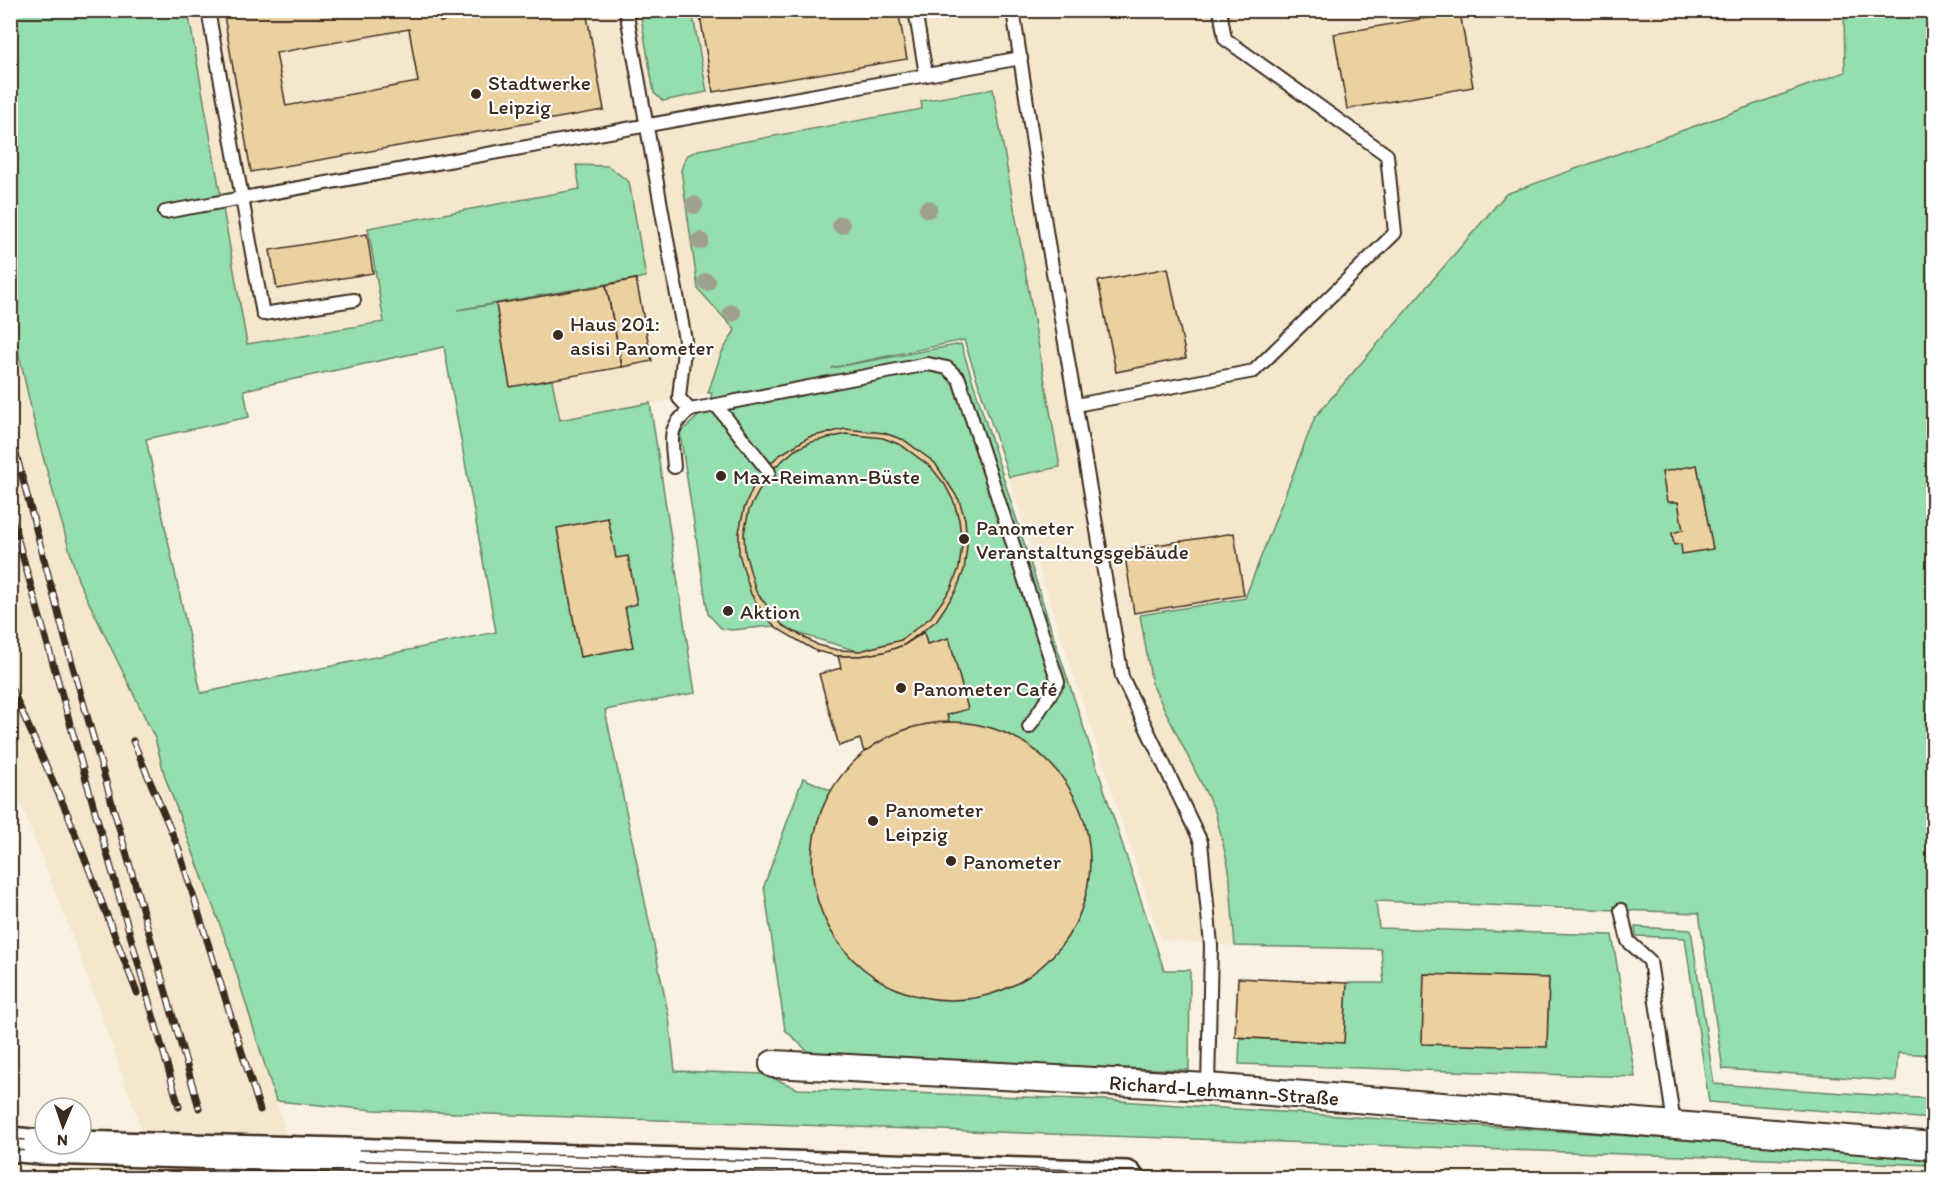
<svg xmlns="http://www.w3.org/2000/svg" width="1944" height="1189" font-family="Itim,sans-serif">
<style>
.built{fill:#f5e7ce}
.green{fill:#95dead;stroke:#688466;stroke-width:1.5;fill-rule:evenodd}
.building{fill:#ebd0a0;stroke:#3b2a1e;stroke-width:1.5;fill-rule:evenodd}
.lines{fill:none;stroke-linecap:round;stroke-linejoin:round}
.lane-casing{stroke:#3b2a1e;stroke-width:16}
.street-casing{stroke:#3b2a1e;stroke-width:30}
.primary-casing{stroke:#3b2a1e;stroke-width:38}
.lane{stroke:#fff;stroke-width:12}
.street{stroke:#fff;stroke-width:26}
.primary{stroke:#fff;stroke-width:33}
.tram{stroke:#3b2a1e;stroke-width:1.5}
.rail-casing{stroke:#3b2a1e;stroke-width:7}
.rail{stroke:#fff;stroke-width:4.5;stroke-dasharray:14;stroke-linecap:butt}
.primary-bridge-casing{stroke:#3b2a1e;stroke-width:38;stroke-linecap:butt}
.primary-bridge{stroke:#fff;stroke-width:33}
.tree{fill:#9fa18e}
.poi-dot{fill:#3b2a1e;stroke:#fff;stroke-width:2}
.labels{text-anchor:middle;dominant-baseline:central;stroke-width:4.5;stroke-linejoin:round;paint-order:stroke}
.poi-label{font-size:21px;fill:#3b2a1e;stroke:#fff;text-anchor:start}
.street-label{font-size:21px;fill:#3b2a1e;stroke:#fff}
</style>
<rect width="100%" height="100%" fill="#f9f1e2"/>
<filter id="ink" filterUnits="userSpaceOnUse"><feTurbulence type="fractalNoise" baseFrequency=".0167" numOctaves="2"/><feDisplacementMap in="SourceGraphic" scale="12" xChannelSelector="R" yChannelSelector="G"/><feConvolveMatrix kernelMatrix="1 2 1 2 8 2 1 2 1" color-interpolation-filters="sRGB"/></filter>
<g filter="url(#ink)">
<g class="built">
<path d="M1844 10 1845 72 1506 194 1315 417 1245 598 1140 615 1152 684 1215 811 1229 869 1235 946 1160 939 964 340 708 393 461 439 444 347 243 390 10 11Z"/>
<path d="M10 319 38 440 78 580 155 738 165 777 229 949 300 1178H159L77 948 11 779Z"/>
</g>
<g class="green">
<path d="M10 11H188L247 344 384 322 368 228 580 189 576 165 608 166 629 182 646 277 457 310 496 304 510 386 552 380 560 420 650 403 695 693 605 710 669 1017 675 1071 764 1074 798 1089 1106 1100 1933 1157V1165L374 1110 276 1101 229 949 165 777 155 738 78 580 38 439 11 319ZM444 347 496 632 201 693 146 439 249 417 244 390Z"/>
<path d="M640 11H692L707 92 663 101 654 93Z"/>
<path d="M1844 11H1933V1055L1898 1053 1896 1081 1723 1069 1699 913 1376 901 1379 928 1612 935 1635 1077 1239 1064 1240 1038 1343 1042 1346 983H1384L1381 949 1235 946 1229 869 1215 811 1152 684 1140 615 1245 598 1315 417 1506 194 1845 72Z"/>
<path d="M993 89 1060 467 1009 477 964 340 831 368 961 344 1056 644 1164 970H1190L1189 1070 816 1059 785 1030 764 886 803 778 839 794 951 679 774 626 731 630 721 628 708 614 680 433 708 407 712 393H708L721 354 735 330 698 289 681 170 686 156 698 150 922 109 921 101Z"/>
<path d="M1635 927 1691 930 1714 1084 1933 1099V1119L1709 1102 1685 938 1636 936Z"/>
</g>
<g class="building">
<path d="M223 10H438L440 22 504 10H586L604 110 251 172ZM409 29 418 82 286 106 276 53Z"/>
<path d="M699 10H898L907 59 713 92Z"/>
<path d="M1460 12 1473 87 1347 109 1334 34Z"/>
<path d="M367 234 373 273 277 289 270 250Z"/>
<path d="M1168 268 1186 358 1116 372 1098 281Z"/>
<path d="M636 279 652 361 622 367 606 285Z"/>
<path d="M606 285 622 367 510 387 496 304Z"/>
<path d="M845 429 884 433 904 440 935 463 959 500 965 519 967 546 964 570 956 591 936 621 904 645 884 652 860 656H838L816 651 778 629 765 616 751 594 739 554V532L744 509 753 487 766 468 778 456 809 437ZM846 434 883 438 901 445 931 467 945 485 954 502 959 520 962 545 959 568 951 589 931 617 901 640 860 651 838 650 818 645 782 625 756 592 745 553 744 533 749 510 769 472 795 450 811 442Z"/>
<path d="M1697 465 1713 549 1682 554 1681 544 1674 545 1672 533 1683 530 1678 502H1667L1662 472Z"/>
<path d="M608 518 616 558 628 556 637 604 625 607 633 647 580 657 557 528Z"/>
<path d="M1234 533 1244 595 1134 613 1124 550Z"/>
<path d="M924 632 927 644 949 638 968 709 947 715 949 722 905 730 864 752 860 739 839 746 819 674 841 668 838 656H860L884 652 904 645Z"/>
<circle cx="951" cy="861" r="139"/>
<path d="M1424 974 1549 978 1547 1047 1422 1044Z"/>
<path d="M1238 978 1347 983 1344 1043 1235 1037Z"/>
</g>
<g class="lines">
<g class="lane-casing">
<g id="lane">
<path d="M208 10 263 314 354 300"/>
<path d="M626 10 685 340 679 398 690 410C666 428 672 439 674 467"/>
<path d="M915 10 926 74"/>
<path d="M1013 10 1047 237 1122 677 1201 842 1211 945 1208 1087"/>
<path d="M165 212 1021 58"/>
<path d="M716 405 769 472"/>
<path d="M1076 405 1254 371 1395 233 1387 155 1225 39 1220 10"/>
<path d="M690 410 928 364 947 368 959 379 1058 682 1029 727"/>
<path d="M1621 910 1628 941 1650 961 1674 1124"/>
</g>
</g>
<g class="street-casing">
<path id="street" d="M773 1064 1208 1087 1934 1146"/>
</g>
<g class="primary-casing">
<g id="primary">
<path d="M10 1144 40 1147"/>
<path d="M343 1155 1126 1178"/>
</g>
</g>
<use href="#lane" class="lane"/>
<use href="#street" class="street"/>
<use href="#primary" class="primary"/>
<g class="tram">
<path d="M10 1139 45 1141"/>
<path d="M81 1142 1370 1178"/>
<path d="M10 1150 928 1178"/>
</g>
<g class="rail-casing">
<g id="rail">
<path d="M10 431 66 642 199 1108"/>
<path d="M10 512 179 1107"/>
<path d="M10 685 68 815 137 993"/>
<path d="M133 741 178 847 260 1110"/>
</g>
</g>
<use href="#rail" class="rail"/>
<g class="primary-bridge-casing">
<path id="primary-bridge" d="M40 1147 343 1155"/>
</g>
<use href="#primary-bridge" class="primary-bridge"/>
</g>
<g class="tree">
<circle cx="694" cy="205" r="9"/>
<circle cx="928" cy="209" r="9"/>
<circle cx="841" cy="225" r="9"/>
<circle cx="700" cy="241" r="9"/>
<circle cx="707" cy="282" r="9"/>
<circle cx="732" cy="313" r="9"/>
</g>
</g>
<g class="poi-dot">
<circle cx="476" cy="94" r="6"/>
<circle cx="558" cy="335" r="6"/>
<circle cx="721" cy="476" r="6"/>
<circle cx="964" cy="539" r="6"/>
<circle cx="728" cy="611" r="6"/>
<circle cx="901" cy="688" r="6"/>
<circle cx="873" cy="821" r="6"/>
<circle cx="951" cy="861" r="6"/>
</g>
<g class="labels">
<g class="poi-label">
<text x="488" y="82">Stadtwerke<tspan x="488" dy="24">Leipzig</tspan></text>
<text x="570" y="323">Haus 201:<tspan x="570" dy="24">asisi Panometer</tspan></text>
<text x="733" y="476">Max-Reimann-Büste</text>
<text x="976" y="527">Panometer<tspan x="976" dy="24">Veranstaltungsgebäude</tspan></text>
<text x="740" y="611">Aktion</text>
<text x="913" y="688">Panometer Café</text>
<text x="885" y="809">Panometer<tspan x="885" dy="24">Leipzig</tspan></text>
<text x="963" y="861">Panometer</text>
</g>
<g class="street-label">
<text transform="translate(1224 1090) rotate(4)">Richard-Lehmann-Straße</text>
</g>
</g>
<rect width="1944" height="1189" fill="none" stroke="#fff" stroke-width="36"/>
<rect x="18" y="18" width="1908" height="1153" fill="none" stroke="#3b2a1e" stroke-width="2" filter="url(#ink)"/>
<g transform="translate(63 1126) rotate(182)"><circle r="28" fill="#ffffff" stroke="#b1aaa5" stroke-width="1.5"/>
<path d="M0-4.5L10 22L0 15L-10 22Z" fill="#3b2a1e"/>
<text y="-9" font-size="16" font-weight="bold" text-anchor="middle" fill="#3b2a1e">N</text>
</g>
</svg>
